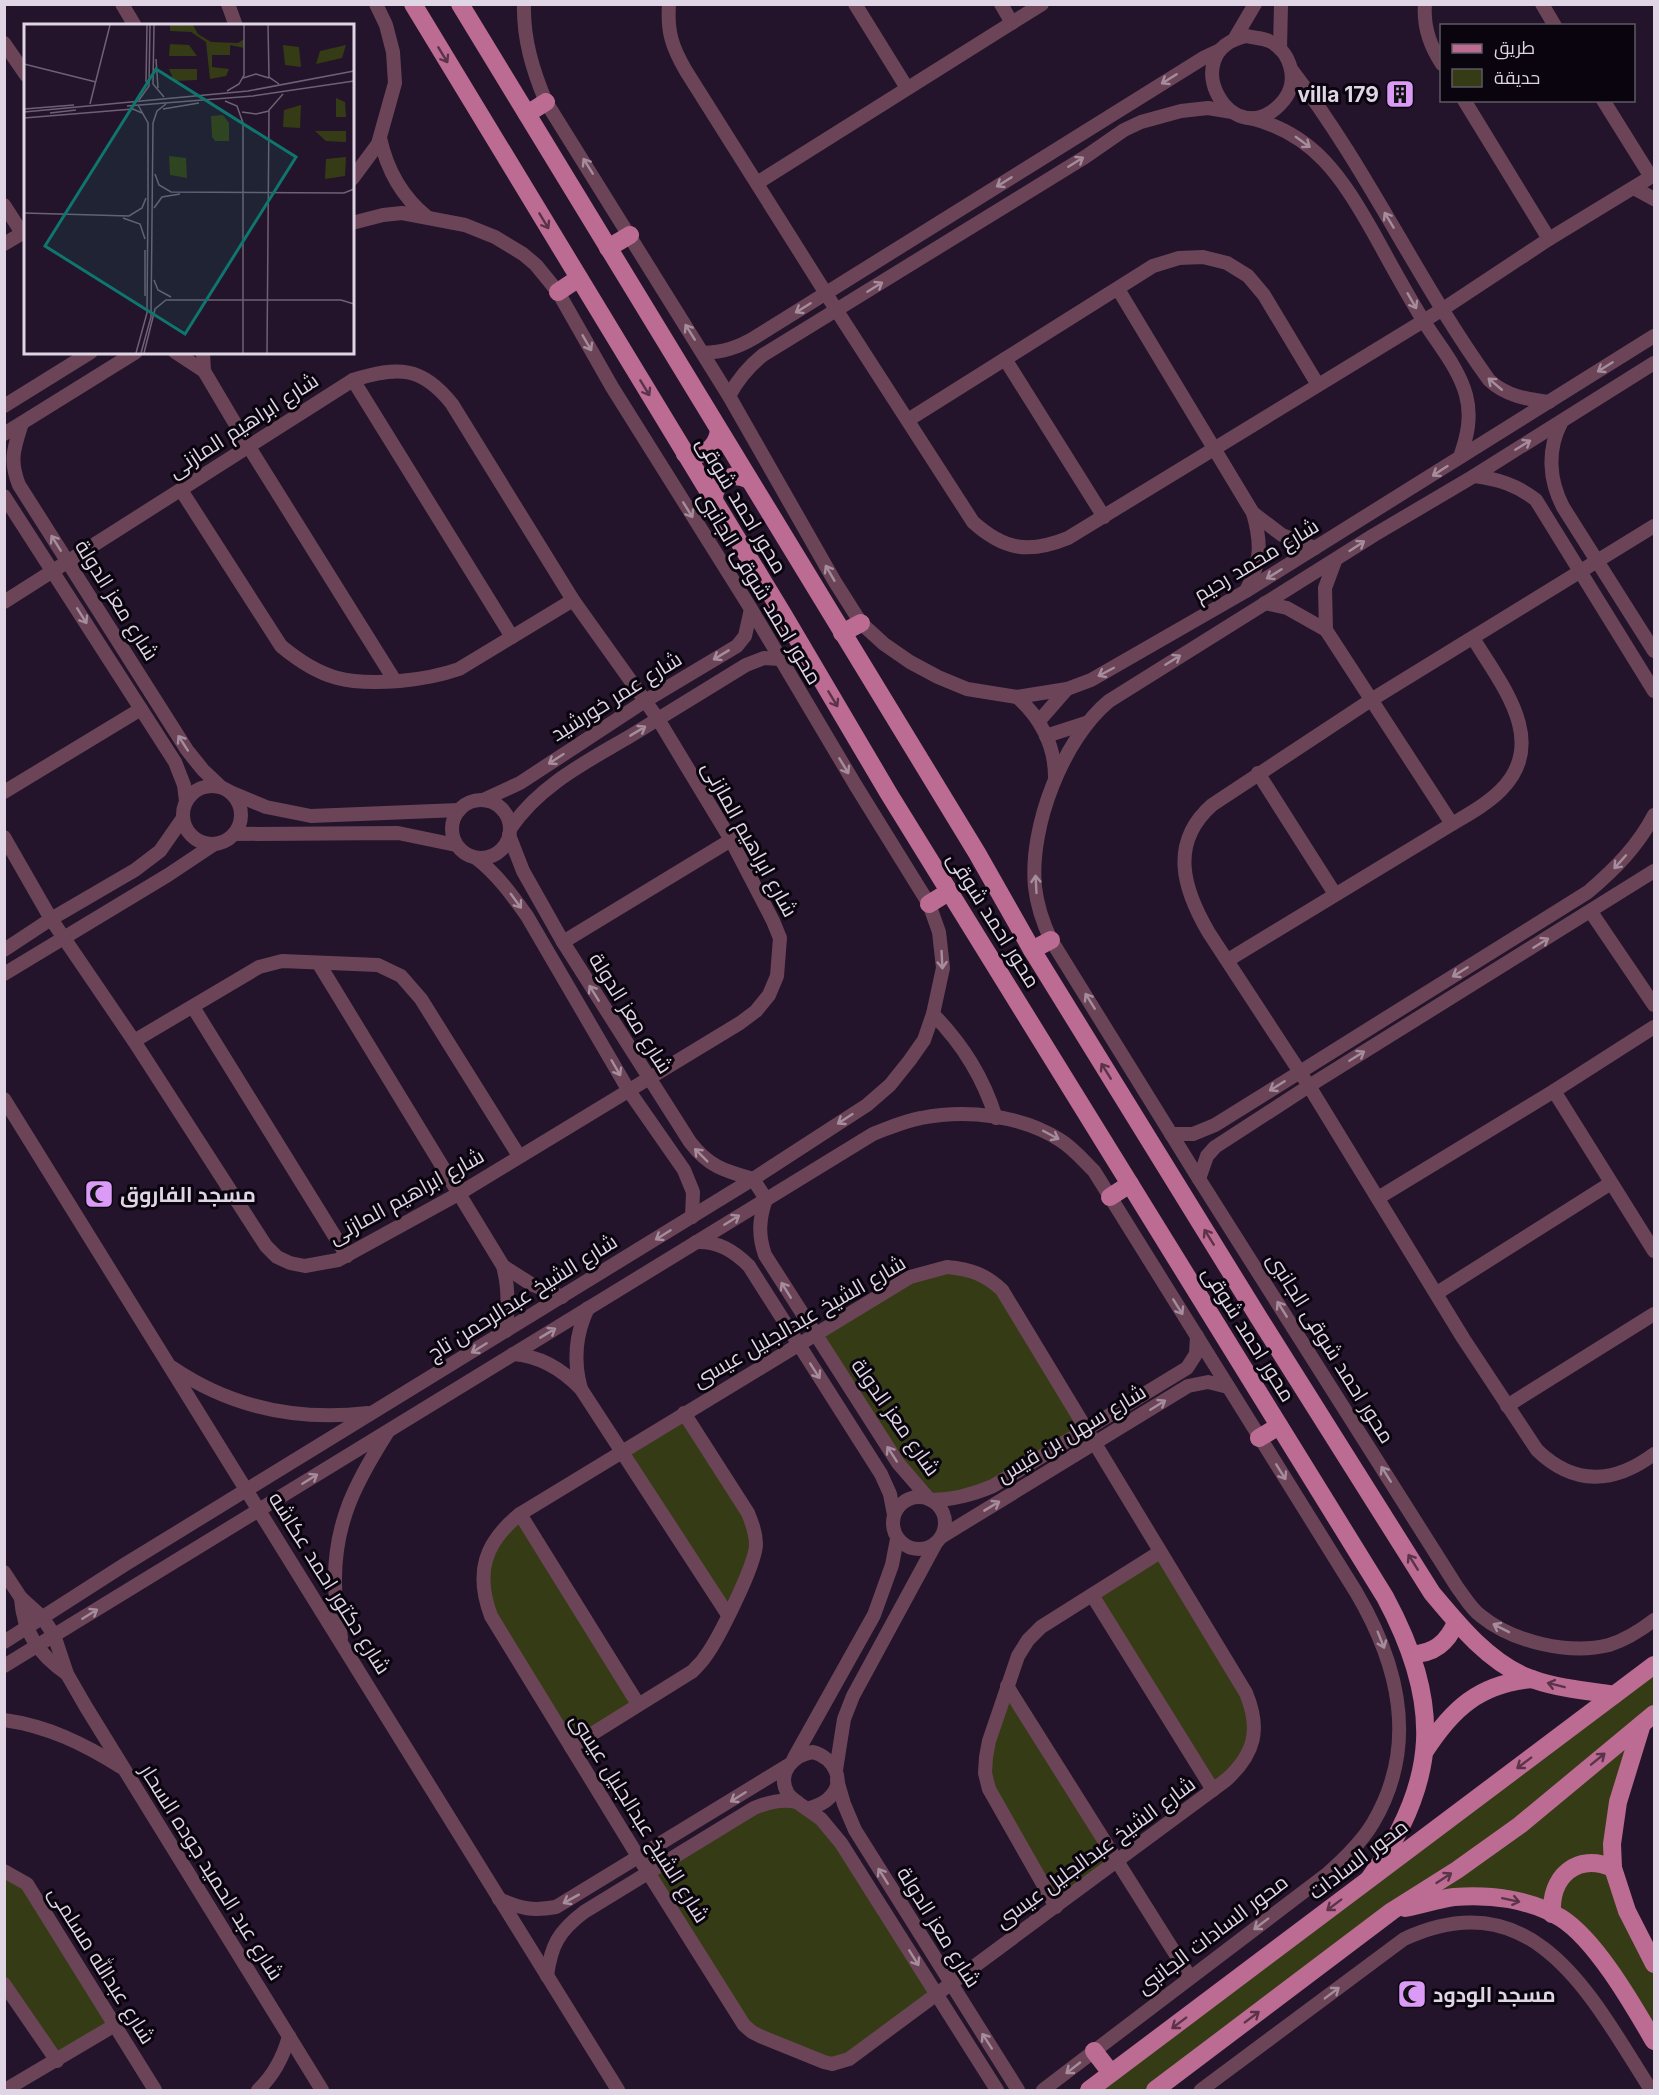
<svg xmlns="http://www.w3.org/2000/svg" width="1659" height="2095" font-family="Inter,Cairo,sans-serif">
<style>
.green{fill:#353b15}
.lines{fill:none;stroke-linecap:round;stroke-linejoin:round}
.minor{stroke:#6b4557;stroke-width:14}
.major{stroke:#bc6c93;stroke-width:18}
.oneway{stroke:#5a3349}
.oneway2{stroke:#a58d9e}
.labels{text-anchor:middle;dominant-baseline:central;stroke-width:6;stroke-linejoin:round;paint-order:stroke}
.poi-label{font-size:21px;font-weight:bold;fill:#dfd5e5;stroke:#09040d;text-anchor:start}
.street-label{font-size:21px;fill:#dfd5e5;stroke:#09040d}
.inset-road{fill:none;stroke:#6e6175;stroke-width:1.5}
.view{fill:#0f766e;fill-opacity:0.15;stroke:#0f766e;stroke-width:3}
.inset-edge{fill:none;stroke:#dfd5e5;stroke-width:3}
</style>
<rect width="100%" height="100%" fill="#23142b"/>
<g class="green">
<path d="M947 1267 991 1280 1085 1429 993 1486 929 1499 814 1334 910 1277Z"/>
<path d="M684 1413 748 1513 756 1545 728 1615 622 1450Z"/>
<path d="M520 1514 638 1704 571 1747 501 1633 482 1579 505 1526Z"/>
<path d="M1160 1552 1246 1693 1253 1740 1213 1790 1092 1595Z"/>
<path d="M1654 1665V1714L1612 1844 1654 1964V2041L1573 1928 1501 1898 1392 1911 1155 2090H1088Z"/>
<path d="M1007 1686 1117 1862 1056 1907 989 1789V1741Z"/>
<path d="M786 1800 821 1819 936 1994 841 2063 752 2032 648 1873 754 1808Z"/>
<path d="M4 1871 27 1884 115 2025 57 2061 5 1984Z"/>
</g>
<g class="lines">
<g class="minor">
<path d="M122 4 135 26"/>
<path d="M228 4 236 26"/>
<path d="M524 4C523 39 533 71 546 102L729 396 835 582 861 623 884 644 910 662 938 677 967 689 1017 697 1067 689 1091 680 1246 591 1654 336"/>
<path d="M669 4C667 32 672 47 686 71L837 311 973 522C1004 550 1029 554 1068 538L1443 309 1549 239 1654 175"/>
<path d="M855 4 907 88"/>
<path d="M1001 4 1012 23"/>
<path d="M1425 4C1423 27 1430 46 1442 64"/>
<path d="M1542 4 1555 26"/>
<path d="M1247 36C1254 38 1263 38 1269 41 1291 51 1299 81 1284 100 1234 161 1172 51 1247 36Z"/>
<path d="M1235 38 1255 4"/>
<path d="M4 43 26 75"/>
<path d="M1280 49 1281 4"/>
<path d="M1291 69C1366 166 1417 280 1489 380 1506 396 1526 399 1549 402"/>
<path d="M1464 100 1549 239"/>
<path d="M1603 100 1651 177"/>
<path d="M1250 118C1315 134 1342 178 1373 232 1389 261 1405 291 1423 320 1437 343 1459 368 1466 395 1472 417 1467 437 1460 457"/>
<path d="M380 138C387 170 401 196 427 217"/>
<path d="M352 179 378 144 395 83 393 52 386 25 376 4"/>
<path d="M757 183 1042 4"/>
<path d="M1634 188 1654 199"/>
<path d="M4 205 22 233"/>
<path d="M4 244 26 231"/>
<path d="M1118 289 1253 513C1262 544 1261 562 1246 591"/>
<path d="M175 352 204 371 249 447 395 681"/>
<path d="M203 352 204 371"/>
<path d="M703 353C723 352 737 348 754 338L1205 57 1220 50"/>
<path d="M1005 359 1104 517"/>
<path d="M1654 363 1474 476 1374 535 1109 701C1063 739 1029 827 1035 887 1037 905 1043 923 1051 940L1199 1179 1457 1587C1464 1596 1471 1609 1481 1616 1513 1642 1569 1655 1609 1645 1625 1640 1641 1630 1654 1620"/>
<path d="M353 380 512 637"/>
<path d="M729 396C738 379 748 367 763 355L1085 157 1124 130 1141 122 1181 111 1208 108 1232 112"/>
<path d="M4 406 91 352"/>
<path d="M908 420 1153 266 1179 258 1203 257 1227 263 1248 276 1264 295 1318 385"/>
<path d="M22 423C14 448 9 460 19 485L187 750 203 770 221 787"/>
<path d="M1561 423C1547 450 1549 480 1563 507L1654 651"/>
<path d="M4 434 136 352"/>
<path d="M1474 476C1498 479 1517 485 1536 500L1654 691"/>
<path d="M181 490 281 646C322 680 348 685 400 681 421 679 439 676 459 669L573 600"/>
<path d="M4 496 175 762 184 785 186 801"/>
<path d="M1253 513 1282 535 1315 548"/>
<path d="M1654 526 1371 700 1212 805C1169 843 1183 889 1209 933L1309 1086 1463 1338 1537 1450C1574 1486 1614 1484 1654 1454"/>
<path d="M1335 561 1325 588 1326 630 1452 824"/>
<path d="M4 602 353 380C398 366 422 366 452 404L573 600 658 719 731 840 773 921 780 938 777 976 769 995 756 1011 740 1023 460 1193 338 1260 305 1266 290 1263 277 1257 266 1246 134 1041 51 919 4 837"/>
<path d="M1265 603 1287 608 1326 630"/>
<path d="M1017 697C1040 717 1055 745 1055 777"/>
<path d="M1039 721 1067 689"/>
<path d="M1046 736 1086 723"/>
<path d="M1258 773 1335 894"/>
<circle cx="212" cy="815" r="29"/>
<path d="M4 792 141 709"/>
<path d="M230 792 266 807 311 816 459 810"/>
<path d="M483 800 520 783 645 701 737 646 745 636 751 609"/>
<circle cx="481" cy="829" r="29"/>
<path d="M510 829C539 785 588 761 632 735 670 712 708 688 746 665L764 658 780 659"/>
<path d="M234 834 398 833 456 845"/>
<path d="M509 835 523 871 563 942 690 1142C709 1167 725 1171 753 1179L766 1199C759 1219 758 1235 765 1255L898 1463 929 1499"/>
<path d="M476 858C497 874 512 895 527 916L629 1091 684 1170 693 1192 692 1217"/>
<path d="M1591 912 1654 1005"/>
<path d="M563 942 731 840"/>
<path d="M4 950 51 919 135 870 160 851 183 818"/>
<path d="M1228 960 1452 824C1469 814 1487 804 1501 790 1550 741 1500 683 1473 638"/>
<path d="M319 964 503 1266C509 1288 508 1308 506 1331"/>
<path d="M4 974 168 875 213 845"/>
<path d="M193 1007 347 1256"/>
<path d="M933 1014C963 1045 983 1077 996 1118"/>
<path d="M134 1041 259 967 282 961 378 965 401 976 421 999 519 1156"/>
<path d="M1554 1091 1654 1251"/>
<path d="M4 1099 618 2090"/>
<path d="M1171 1134H1193L1215 1125 1588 892C1615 869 1638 846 1654 815"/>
<path d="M1199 1179 1207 1156 1215 1147 1309 1086 1654 871"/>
<path d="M1378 1198 1554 1091 1654 1027"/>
<path d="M696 1242C718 1241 734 1251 749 1266L881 1474 890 1494 894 1515"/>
<path d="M503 1266 531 1284 562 1297"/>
<path d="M947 1267C970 1269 985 1274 1002 1290L1246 1693C1261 1729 1255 1754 1226 1780L849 2059 832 2064 824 2062 762 2037 752 2032 744 2025 639 1858 491 1616C475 1573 484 1543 520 1514L910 1277Z"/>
<path d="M1437 1293 1611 1183"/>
<path d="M513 1354C540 1356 562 1369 581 1389L728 1615"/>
<path d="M173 1368C232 1408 298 1421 368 1413"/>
<path d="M581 1389C573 1361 575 1335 588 1308"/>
<path d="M1507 1406 1654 1314"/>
<circle cx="919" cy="1523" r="26"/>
<path d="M931 1500C954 1500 972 1495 993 1486L1187 1368 1196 1354 1197 1336"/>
<path d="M520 1514 638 1704"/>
<path d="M941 1537 1188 1386 1208 1382 1228 1387"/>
<path d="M4 1572 21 1598 42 1617 54 1635 67 1674 86 1707 322 2090"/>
<path d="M1092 1595 1213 1790"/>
<path d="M21 1598C23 1632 39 1655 67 1674"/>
<path d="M341 1638C339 1620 335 1601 335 1583 334 1523 356 1482 387 1433"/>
<path d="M4 1642 124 1565 753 1179 867 1105 890 1085 910 1060 924 1040 933 1014 943 968 939 932 929 904 856 786 751 609 612 387 558 292 536 265 523 254 495 237 465 225 402 213 383 215 352 223"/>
<path d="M4 1666 873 1134C889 1128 904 1121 921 1118 966 1109 1021 1115 1060 1140 1073 1148 1083 1160 1094 1171L1356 1592C1399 1665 1419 1745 1373 1823 1361 1843 1344 1859 1327 1874L1043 2090"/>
<path d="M1007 1686 1190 1977"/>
<path d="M4 1720C48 1726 84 1744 121 1767"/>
<path d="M571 1747 693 1671C697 1666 702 1662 705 1657 718 1640 756 1564 756 1544 756 1533 752 1523 748 1513L684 1413"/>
<path d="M813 1752C834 1758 848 1782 828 1799 823 1804 814 1807 807 1809 801 1805 793 1800 788 1794 776 1773 793 1755 813 1752Z"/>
<path d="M794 1758 874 1615 892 1565 897 1539"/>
<path d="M836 1770 844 1719 853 1696 936 1543"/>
<path d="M837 1780 844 1804 855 1830 1018 2090"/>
<path d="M807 1809 821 1819 841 1843 997 2090"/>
<path d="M4 1871 27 1884 155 2090"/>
<path d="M499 1899C521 1909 533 1911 556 1907L787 1766"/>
<path d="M1056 1907 989 1789 985 1773 986 1757 989 1741 1018 1656 1028 1640 1041 1627 1160 1552"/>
<path d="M547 1976C551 1945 559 1931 584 1912L754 1808C769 1802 781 1799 797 1802"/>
<path d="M4 1984 57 2061"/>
<path d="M5 2090 115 2025"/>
<path d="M258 2090C274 2075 283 2058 289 2036"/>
<path d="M1201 2090 1404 1939C1535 1878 1592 1998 1651 2090"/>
</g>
<g class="major">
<path d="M413 4 784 616 889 794 1385 1597C1442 1703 1440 1781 1369 1879"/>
<path d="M460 4 977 853 1032 950 1259 1318 1432 1593C1458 1624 1486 1659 1524 1676 1552 1688 1584 1690 1614 1695"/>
<path d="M527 114 546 102"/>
<path d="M608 248 630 235"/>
<path d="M558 292 579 278"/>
<path d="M685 454C702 458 716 449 719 431"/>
<path d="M714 502C713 482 731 470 749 480"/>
<path d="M842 633 861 623"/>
<path d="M929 904 950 891"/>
<path d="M1032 950 1051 940"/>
<path d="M1110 1197 1130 1184"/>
<path d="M1259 1438 1279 1426"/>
<path d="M1412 1654C1434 1654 1448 1642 1456 1622"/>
<path d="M1642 1724 1618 1802 1612 1844 1613 1868 1627 1911 1654 1964"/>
<path d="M1425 1751C1452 1709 1479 1684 1532 1679"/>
<path d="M1405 1908C1422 1905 1438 1899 1454 1897 1490 1894 1530 1899 1561 1918 1596 1940 1633 2005 1654 2041"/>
<path d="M1552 1914C1550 1877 1576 1852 1613 1868"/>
<path d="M1094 2051 1111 2073"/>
<path d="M1089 2090 1654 1665"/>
<path d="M1155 2090 1392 1911 1457 1870 1520 1825 1654 1714"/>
</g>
</g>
<defs><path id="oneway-shaft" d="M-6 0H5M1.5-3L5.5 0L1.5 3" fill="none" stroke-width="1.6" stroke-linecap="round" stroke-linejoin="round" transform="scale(1.5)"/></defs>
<g class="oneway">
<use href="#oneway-shaft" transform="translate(443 55) rotate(59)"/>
<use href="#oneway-shaft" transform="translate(544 221) rotate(59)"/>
<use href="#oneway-shaft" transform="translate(645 388) rotate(59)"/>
<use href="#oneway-shaft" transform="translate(833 699) rotate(59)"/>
<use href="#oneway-shaft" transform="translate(1106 1071) rotate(-122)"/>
<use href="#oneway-shaft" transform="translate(1209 1237) rotate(-122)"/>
<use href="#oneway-shaft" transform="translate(1413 1562) rotate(-122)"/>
<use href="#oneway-shaft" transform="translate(1556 1685) rotate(-166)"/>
<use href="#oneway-shaft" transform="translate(1598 1759) rotate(-39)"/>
<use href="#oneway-shaft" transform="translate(1524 1763) rotate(143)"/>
<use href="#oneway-shaft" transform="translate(1444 1878) rotate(-33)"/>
<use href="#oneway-shaft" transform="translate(1511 1900) rotate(12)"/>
<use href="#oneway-shaft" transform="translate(1334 1905) rotate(143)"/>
<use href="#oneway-shaft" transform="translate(1252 2017) rotate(-37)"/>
<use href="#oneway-shaft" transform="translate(1179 2023) rotate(143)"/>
</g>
<g class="oneway2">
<use href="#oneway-shaft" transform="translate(1169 79) rotate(148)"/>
<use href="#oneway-shaft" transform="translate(1303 142) rotate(36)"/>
<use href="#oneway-shaft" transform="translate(1076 162) rotate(-32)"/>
<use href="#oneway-shaft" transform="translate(588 166) rotate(-122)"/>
<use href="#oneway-shaft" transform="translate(1004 182) rotate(148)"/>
<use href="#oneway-shaft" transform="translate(1389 220) rotate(-121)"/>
<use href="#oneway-shaft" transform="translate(875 287) rotate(-32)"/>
<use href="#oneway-shaft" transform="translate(1412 301) rotate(60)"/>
<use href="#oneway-shaft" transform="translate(803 308) rotate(148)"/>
<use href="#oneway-shaft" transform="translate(690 332) rotate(-122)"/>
<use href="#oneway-shaft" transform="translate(587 343) rotate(60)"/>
<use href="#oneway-shaft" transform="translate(1605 367) rotate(148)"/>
<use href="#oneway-shaft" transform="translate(1495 384) rotate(-140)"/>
<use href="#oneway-shaft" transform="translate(1523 445) rotate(-32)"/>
<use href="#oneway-shaft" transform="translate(1440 471) rotate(147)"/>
<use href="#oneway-shaft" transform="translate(688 510) rotate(58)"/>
<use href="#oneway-shaft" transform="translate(56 543) rotate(-122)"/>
<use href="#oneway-shaft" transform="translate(1357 546) rotate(-33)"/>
<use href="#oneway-shaft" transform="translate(830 573) rotate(-120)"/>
<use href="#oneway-shaft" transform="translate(1274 574) rotate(148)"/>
<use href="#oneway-shaft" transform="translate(82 616) rotate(58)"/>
<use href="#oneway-shaft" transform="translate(721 655) rotate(149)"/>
<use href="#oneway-shaft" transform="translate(1173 660) rotate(-32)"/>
<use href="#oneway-shaft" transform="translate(1106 672) rotate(152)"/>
<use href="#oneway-shaft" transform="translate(638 731) rotate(-31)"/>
<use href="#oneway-shaft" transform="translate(183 743) rotate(-123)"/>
<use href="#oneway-shaft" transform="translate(556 759) rotate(147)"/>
<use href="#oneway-shaft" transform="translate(844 766) rotate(59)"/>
<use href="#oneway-shaft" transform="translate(1620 862) rotate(132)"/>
<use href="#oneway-shaft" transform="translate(1036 884) rotate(-93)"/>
<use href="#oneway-shaft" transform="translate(516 901) rotate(54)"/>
<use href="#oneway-shaft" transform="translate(1541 943) rotate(-32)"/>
<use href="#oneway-shaft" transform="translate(942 960) rotate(87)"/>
<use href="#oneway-shaft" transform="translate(1460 972) rotate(148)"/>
<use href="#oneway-shaft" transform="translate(594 993) rotate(-122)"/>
<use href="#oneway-shaft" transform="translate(1090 1001) rotate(-122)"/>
<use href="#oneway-shaft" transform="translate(1357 1056) rotate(-32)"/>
<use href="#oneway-shaft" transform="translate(616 1068) rotate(60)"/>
<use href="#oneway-shaft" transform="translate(1277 1086) rotate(148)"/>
<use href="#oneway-shaft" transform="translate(845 1119) rotate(147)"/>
<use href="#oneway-shaft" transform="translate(1051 1135) rotate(28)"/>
<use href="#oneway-shaft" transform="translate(701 1155) rotate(-135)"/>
<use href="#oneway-shaft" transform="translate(732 1220) rotate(-32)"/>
<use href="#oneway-shaft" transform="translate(663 1235) rotate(148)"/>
<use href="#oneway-shaft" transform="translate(786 1290) rotate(-122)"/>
<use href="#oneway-shaft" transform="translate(1178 1307) rotate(58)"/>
<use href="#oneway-shaft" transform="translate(1282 1309) rotate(-122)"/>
<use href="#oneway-shaft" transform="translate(548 1333) rotate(-31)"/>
<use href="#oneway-shaft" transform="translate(479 1348) rotate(148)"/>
<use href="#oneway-shaft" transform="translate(815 1371) rotate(57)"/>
<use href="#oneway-shaft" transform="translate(1158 1405) rotate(-32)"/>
<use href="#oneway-shaft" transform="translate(892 1454) rotate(-123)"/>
<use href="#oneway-shaft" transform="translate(1281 1472) rotate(58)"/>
<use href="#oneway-shaft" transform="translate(1386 1474) rotate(-122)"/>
<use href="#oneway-shaft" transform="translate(310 1479) rotate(-32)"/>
<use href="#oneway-shaft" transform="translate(992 1506) rotate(-31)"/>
<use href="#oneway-shaft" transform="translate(90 1614) rotate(-32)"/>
<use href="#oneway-shaft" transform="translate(1501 1628) rotate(-153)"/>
<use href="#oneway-shaft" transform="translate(1381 1640) rotate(68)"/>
<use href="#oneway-shaft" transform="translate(738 1797) rotate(148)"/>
<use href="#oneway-shaft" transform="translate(883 1876) rotate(-122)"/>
<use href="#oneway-shaft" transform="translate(571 1899) rotate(151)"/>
<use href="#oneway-shaft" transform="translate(1261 1924) rotate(143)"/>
<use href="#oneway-shaft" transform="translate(914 1958) rotate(58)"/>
<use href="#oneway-shaft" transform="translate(1332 1993) rotate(-37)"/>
<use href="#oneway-shaft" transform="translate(987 2041) rotate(-123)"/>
<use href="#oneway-shaft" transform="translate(1073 2068) rotate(142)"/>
</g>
<defs>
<g id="building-square" transform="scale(1.5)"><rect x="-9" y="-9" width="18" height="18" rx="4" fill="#da9af6" stroke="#09040d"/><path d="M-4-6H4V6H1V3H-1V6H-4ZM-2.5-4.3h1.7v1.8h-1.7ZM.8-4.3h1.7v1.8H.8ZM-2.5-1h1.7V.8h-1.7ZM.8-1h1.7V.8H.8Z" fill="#111"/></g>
<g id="mosque-square" transform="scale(1.5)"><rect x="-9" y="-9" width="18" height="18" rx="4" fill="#da9af6" stroke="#09040d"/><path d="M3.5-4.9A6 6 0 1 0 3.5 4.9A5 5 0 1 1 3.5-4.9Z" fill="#111"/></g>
</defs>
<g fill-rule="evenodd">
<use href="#building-square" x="1400" y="94"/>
<use href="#mosque-square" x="99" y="1194"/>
<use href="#mosque-square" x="1412" y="1994"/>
</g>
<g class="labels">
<g class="poi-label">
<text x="1379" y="94" text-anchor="end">villa 179</text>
<text x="120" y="1194">مسجد الفاروق</text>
<text x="1433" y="1994">مسجد الودود</text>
</g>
<g class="street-label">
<text transform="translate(243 425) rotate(-33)">شارع ابراهيم المازنى</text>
<text transform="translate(742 505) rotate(59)">محور احمد شوقى</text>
<text transform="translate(1256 560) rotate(-31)">شارع محمد رحيم</text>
<text transform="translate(760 588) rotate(59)">محور احمد شوقى الجانبى</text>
<text transform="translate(117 600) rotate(58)">شارع معز الدولة</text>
<text transform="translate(616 696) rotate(-32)">شارع عمر خورشيد</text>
<text transform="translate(750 839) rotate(61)">شارع ابراهيم المازنى</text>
<text transform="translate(994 920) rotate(58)">محور احمد شوقى</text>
<text transform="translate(631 1013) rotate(58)">شارع معز الدولة</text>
<text transform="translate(406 1196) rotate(-29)">شارع ابراهيم المازنى</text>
<text transform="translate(522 1297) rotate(-32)">شارع الشيخ عبدالرحمن تاج</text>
<text transform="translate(799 1321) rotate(-30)">شارع الشيخ عبدالجليل عيسى</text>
<text transform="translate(1249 1334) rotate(58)">محور احمد شوقى</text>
<text transform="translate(1331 1348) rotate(58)">محور احمد شوقى الجانبى</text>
<text transform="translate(896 1417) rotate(55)">شارع معز الدولة</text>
<text transform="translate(1071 1433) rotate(-31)">شارع سهل بن قيس</text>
<text transform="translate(330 1583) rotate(58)">شارع دكتور احمد عكاشه</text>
<text transform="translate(640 1818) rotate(58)">شارع الشيخ عبدالجليل عيسى</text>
<text transform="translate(1095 1852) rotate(-36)">شارع الشيخ عبدالجليل عيسى</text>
<text transform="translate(1358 1859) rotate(-37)">محور السادات</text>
<text transform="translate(212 1872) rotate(58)">شارع عبد الحميد جوده السحار</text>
<text transform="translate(939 1927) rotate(58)">شارع معز الدولة</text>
<text transform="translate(1212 1934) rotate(-37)">محور السادات الجانبى</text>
<text transform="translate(102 1965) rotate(58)">شارع عبدالله مسلمى</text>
</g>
</g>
<g transform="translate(24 24)">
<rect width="330" height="330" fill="#23142b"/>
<path d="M146 1H169L174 10 187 18 214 19 220 15V24L206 21V31H188V43L205 45 202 52 186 55 182 18 167 8 146 7ZM146 20 165 21 173 32H145ZM259 21 275 23 277 43 261 41ZM322 21 318 34 292 40 296 27ZM145 45H173V56L150 57ZM312 74 321 78 322 93H312ZM277 81 276 104 259 103 260 86ZM199 91 205 99V117H191L188 113 187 92ZM291 107H322V118L302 117ZM145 132 162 134 163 154 146 151ZM322 133 321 152 301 155 302 135Z" fill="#353b15"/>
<path class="inset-road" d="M130 1 129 60 140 73M244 1 245 53 255 60M132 35 134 64M0 40 72 58M219 54 232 50 245 54M122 58 123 1M203 67 215 60 220 51V1M115 76 125 62 126 1M201 77 213 82 219 99V329M66 80 86 1M103 82 229 72 330 57M0 85 50 81M139 85 175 79M0 88 224 67 330 47M218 88 232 90 245 87M26 89 52 86M0 94 109 85 118 89M131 150 135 161 147 168 320 169 330 165M130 184 138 173 156 170M0 189 105 192 118 184 122 174M99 194 116 200 121 215M130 256 134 266 147 273M121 272V226M112 329 123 289 124 175V99L114 81M117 329 127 293 129 99 133 87 142 80M120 329 131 285 142 276H317L330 280M243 329 245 86 259 70"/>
<path class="view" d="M132 45 272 133 161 310 21 222Z"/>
<rect width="330" height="330" class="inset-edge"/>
</g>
<rect width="1659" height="2095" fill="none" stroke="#dfd5e5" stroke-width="12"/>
<rect x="1440" y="24" width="195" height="78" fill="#09040d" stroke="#5f5863" stroke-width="1.5"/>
<rect x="1452" y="44" width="30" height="9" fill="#bc6c93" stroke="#5f5863" stroke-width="1.5"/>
<text x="1494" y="54" font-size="18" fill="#dfd5e5">طريق</text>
<rect x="1452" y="69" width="30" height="18" fill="#353b15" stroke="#5f5863" stroke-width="1.5"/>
<text x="1494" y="84" font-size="18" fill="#dfd5e5">حديقة</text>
</svg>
